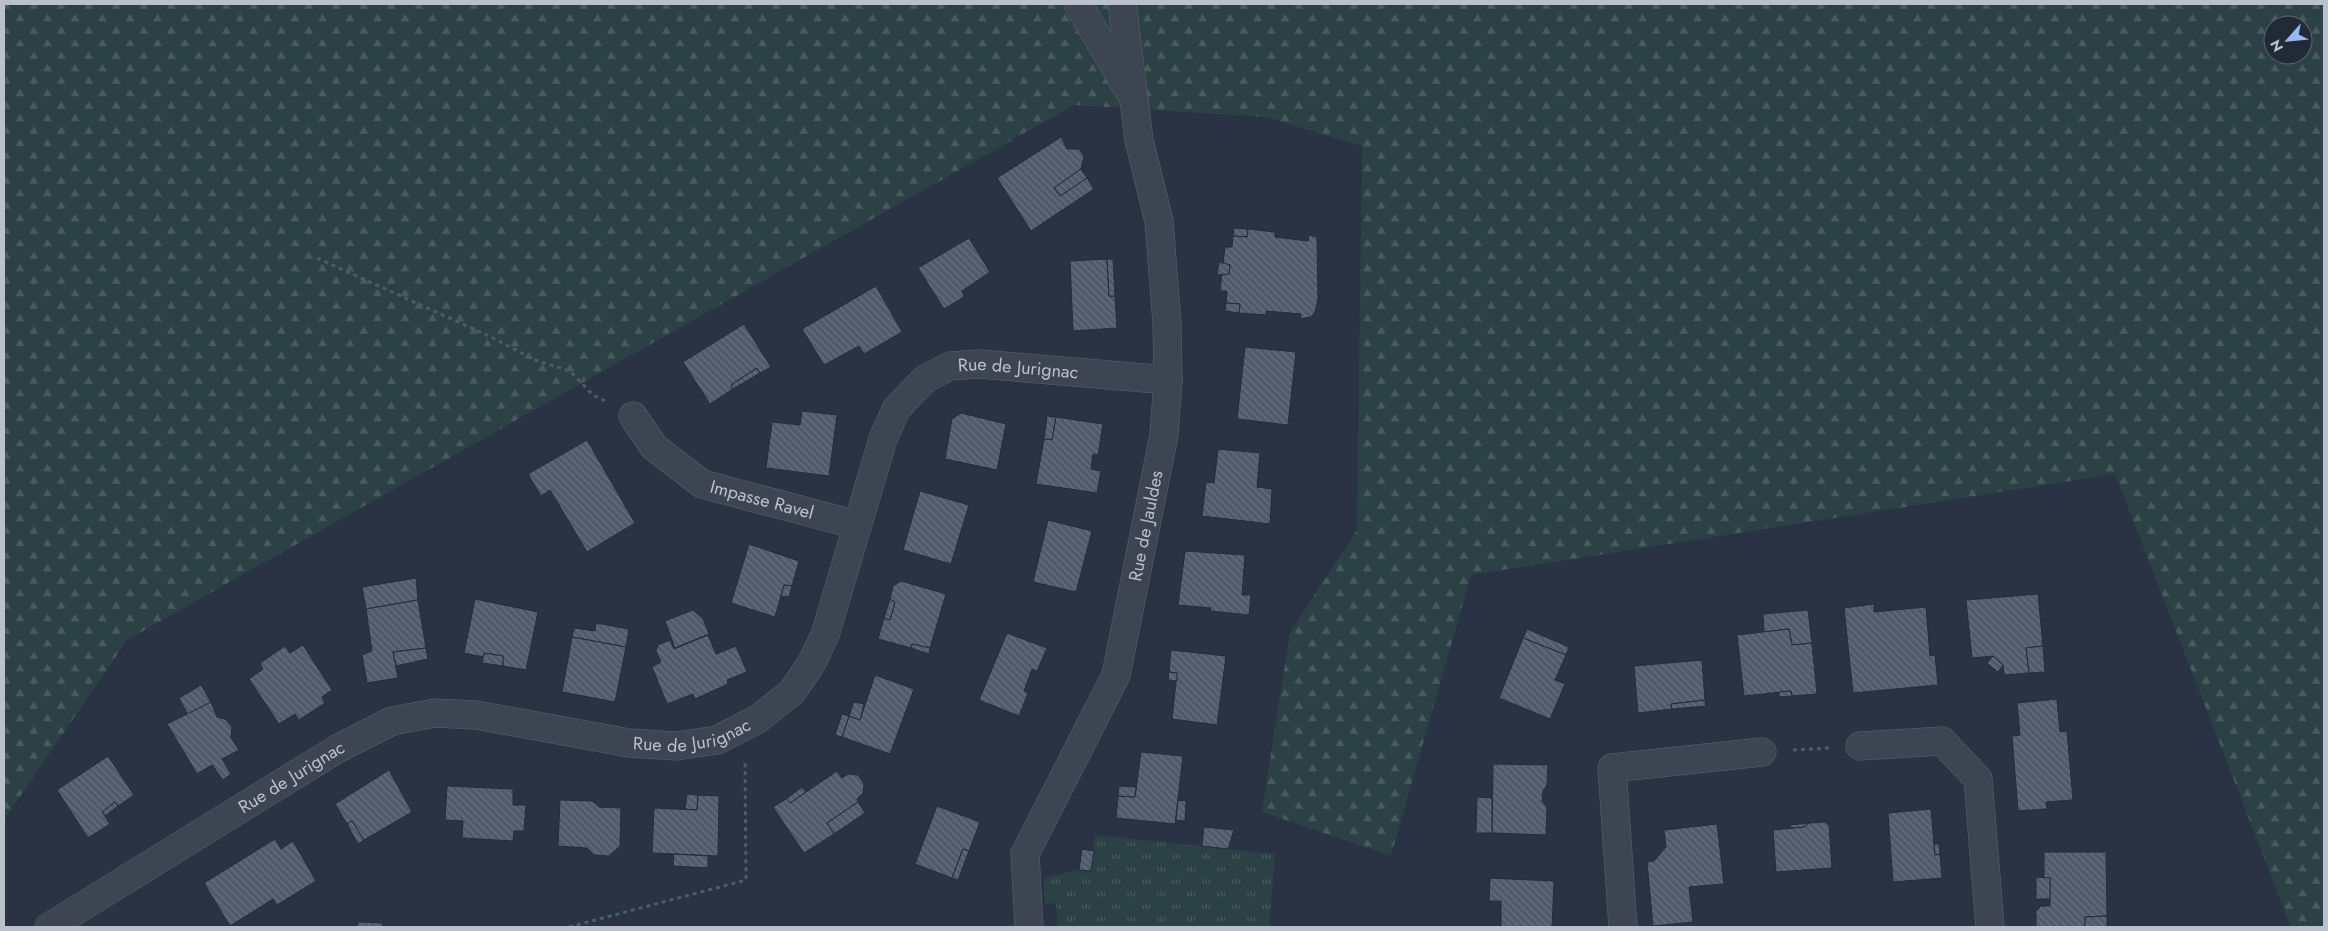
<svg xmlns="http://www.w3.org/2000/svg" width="2328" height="931" font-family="Jost,sans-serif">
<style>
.grass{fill:url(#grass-tufts)}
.forest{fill:url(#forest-firs);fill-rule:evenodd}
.building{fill:url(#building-back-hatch);stroke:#242c3a}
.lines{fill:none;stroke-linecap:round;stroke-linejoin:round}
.minor-casing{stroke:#5c6370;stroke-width:29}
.path{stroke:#4c5e62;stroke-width:3;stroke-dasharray:4 4;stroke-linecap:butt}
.minor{stroke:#3e4552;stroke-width:28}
.labels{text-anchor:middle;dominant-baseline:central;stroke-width:5;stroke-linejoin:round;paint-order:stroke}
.street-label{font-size:18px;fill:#bbc1cc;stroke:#222a38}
</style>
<defs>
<pattern id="grass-tufts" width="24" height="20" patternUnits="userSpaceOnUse" patternTransform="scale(1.25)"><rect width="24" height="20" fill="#2c4145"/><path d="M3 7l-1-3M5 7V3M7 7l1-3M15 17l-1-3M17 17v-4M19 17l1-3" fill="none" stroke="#495b5f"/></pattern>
<pattern id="forest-firs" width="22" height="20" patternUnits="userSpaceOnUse" patternTransform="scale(1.25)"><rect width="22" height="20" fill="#2c4145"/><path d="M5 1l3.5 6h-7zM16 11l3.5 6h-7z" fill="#495b5f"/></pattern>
<pattern id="building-back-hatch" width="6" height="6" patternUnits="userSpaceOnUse" patternTransform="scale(1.25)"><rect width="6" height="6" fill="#505a6b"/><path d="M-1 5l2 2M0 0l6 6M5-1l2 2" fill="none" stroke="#67707f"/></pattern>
</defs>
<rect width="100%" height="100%" fill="#293343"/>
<path class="grass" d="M1095 835 1275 854 1269 927H1058L1056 903 1045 904 1044 878 1079 870 1091 871Z"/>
<path class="forest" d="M4 4H2324V927H2291L2115 474 1471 575 1391 856 1262 812 1290 632 1357 530 1362 146 1266 117 1074 105 127 640 4 820ZM2273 25H2303V55H2273Z"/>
<g class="building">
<path d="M1061 137 1067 149H1079L1084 156 1081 169 1054 188 1060 196 1087 178 1094 189 1031 231 997 178Z"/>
<path d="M1081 169 1087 178 1060 196 1054 188Z"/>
<path d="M1234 228 1248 229 1247 237 1233 236Z"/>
<path d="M1248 229 1275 232V237L1308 241 1309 235 1317 237 1318 299 1315 312 1311 317 1300 319 1301 314 1266 311V315L1239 313 1240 304 1226 303 1227 291H1220L1222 273 1229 274 1230 265 1223 264 1225 247H1232L1233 236 1247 237Z"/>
<path d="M969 238 990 272 962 291 964 297 944 309 918 268Z"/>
<path d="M1107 259 1109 296H1115L1117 328 1073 331 1070 261Z"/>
<path d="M1107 259H1113L1115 296H1109Z"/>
<path d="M1219 262 1230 265 1229 274 1217 275Z"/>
<path d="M876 286 902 332 864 354 859 346 824 365 802 329Z"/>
<path d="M1226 303 1240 304 1239 313 1225 311Z"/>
<path d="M744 324 771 367 760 373 757 368 731 385 733 389 710 404 683 362Z"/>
<path d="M1245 347 1296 352 1288 425 1237 419Z"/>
<path d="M757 368 760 373 733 389 731 385Z"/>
<path d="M802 411 837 415 829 476 766 468 772 422 800 425Z"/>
<path d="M961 413 1006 424 997 470 945 459 952 419Z"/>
<path d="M1047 416 1056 417 1052 440 1044 439Z"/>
<path d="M1056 417 1103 424 1098 455 1093 454 1091 469 1101 471 1097 493 1036 484 1044 439 1052 440Z"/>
<path d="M587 440 635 523 587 552 550 490 541 496 528 474Z"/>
<path d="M1218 449 1260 453 1257 487 1272 489 1270 524 1202 516 1206 482 1214 483Z"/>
<path d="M920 491 969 505 951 564 903 550Z"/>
<path d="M1048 520 1092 531 1076 592 1033 582Z"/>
<path d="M749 544 799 561 792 586 784 585 775 617 731 603Z"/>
<path d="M1185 551 1245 555 1242 595H1251L1249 615 1210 611 1211 608 1178 605Z"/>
<path d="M416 578 418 600 366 609 362 587Z"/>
<path d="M901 581 946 594 930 648 912 644 911 648 878 639 884 618 890 620 895 602 890 599 893 586Z"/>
<path d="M784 585 792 586 789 597 781 596Z"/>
<path d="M2038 594 2043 646 2026 648 2029 673 2004 675 2003 665 1993 656 1972 658 1966 600Z"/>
<path d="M475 599 538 612 526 670 503 666V656L484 653 483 657 464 653Z"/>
<path d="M890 599 895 602 890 620 884 618Z"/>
<path d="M418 600 426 648 393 652 398 678 367 683 362 655 372 651 366 609Z"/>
<path d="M1874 604V612L1926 607 1930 656 1935 655 1938 685 1853 693 1844 608Z"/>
<path d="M693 610 703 619 709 634 675 648 665 621Z"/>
<path d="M1808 610 1812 643 1792 645 1789 629 1764 632 1763 614Z"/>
<path d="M596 623 629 629 626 647 572 637 574 628 595 631Z"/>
<path d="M1527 629 1569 647 1566 655 1523 638Z"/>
<path d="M1789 629 1792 645 1812 643 1817 694 1792 696 1791 691 1744 696 1737 635Z"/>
<path d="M1007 633 1047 648 1037 671 1032 669 1024 691 1028 693 1019 716 979 700Z"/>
<path d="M708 635 716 654 736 646 747 672 727 680 728 684 695 699 693 694 667 704 652 667 661 662 656 651 658 645 670 640 674 649Z"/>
<path d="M572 637 626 647 615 702 562 692Z"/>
<path d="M1523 638 1566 655 1555 680 1565 684 1550 719 1499 698Z"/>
<path d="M912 644 930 648 929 654 911 648Z"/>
<path d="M303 645 332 690 322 697 325 703 299 720 295 714 279 724 249 679 263 669 260 663 285 646 290 653Z"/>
<path d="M2043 646 2045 672 2029 673 2026 648Z"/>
<path d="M426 648 428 659 396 666 393 652Z"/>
<path d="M1171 650 1226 656 1217 725 1172 719 1177 673 1169 672Z"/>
<path d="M484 653 503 656V666L482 663Z"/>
<path d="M1993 656 2003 665 1998 672 1987 663Z"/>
<path d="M1702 660 1705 700 1671 704 1672 709 1638 713 1634 666Z"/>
<path d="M1169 672 1177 673V681L1168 680Z"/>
<path d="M875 675 914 689 890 754 842 737 849 716 860 720Z"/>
<path d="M201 685 211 702 188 715 179 698Z"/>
<path d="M1791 691 1792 696 1779 697V692Z"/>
<path d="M2057 699 2060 732 2067 731 2073 800 2046 802 2047 809 2018 811 2012 736 2020 735 2017 703Z"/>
<path d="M1705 700 1706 706 1672 709 1671 704Z"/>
<path d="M211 702 217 717 225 719 232 727 231 738 239 750 222 759 231 774 223 780 212 765 197 774 167 724Z"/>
<path d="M854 702 864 704 860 720 849 716Z"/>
<path d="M842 714 849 716 842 737 835 735Z"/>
<path d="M1141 752 1183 756 1175 824 1116 818 1118 796 1135 797Z"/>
<path d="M108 756 134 795 118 806 115 802 102 812 110 824 88 838 57 790Z"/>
<path d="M1493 764 1548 765 1547 785 1543 791 1542 801 1547 807 1546 835 1492 833Z"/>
<path d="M389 770 412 812 364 840 352 821 347 824 335 804Z"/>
<path d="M837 771 842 778 848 774 858 775 864 784 863 793 857 799 858 802 827 823 834 834 804 853 773 807 786 799 790 803Z"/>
<path d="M447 786 513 789V805H526L524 831H514L513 841 462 838 463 821 445 820Z"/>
<path d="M1119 786 1136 787 1135 797 1118 796Z"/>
<path d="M802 787 806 792 790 803 786 799Z"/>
<path d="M687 794 698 795 697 810 685 809Z"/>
<path d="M698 795 719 796 718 856 652 853 654 808 697 810Z"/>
<path d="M1477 797 1492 798V833H1476Z"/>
<path d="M560 800 592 801 599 807 621 808 620 846 609 856 594 855 587 848 558 846Z"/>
<path d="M1178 800 1186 801 1185 821 1176 820Z"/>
<path d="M115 802 118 806 105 816 102 812Z"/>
<path d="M858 802 865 813 834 834 827 823Z"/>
<path d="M937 806 980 822 969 851 963 849 952 878 915 864Z"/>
<path d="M1931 809 1935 855 1940 854 1942 878 1893 882 1888 813Z"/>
<path d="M352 821 364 840 358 844 347 824Z"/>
<path d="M1825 822 1829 825 1832 868 1776 872 1773 830 1804 827 1809 823Z"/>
<path d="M1809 823 1804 827 1791 828 1790 825Z"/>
<path d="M1717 824 1724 884 1689 887 1693 922 1653 926 1647 862 1654 861 1666 847 1664 830Z"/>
<path d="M1204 827 1234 830 1228 849 1202 846Z"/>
<path d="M275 839 281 849 293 841 316 881 277 905 273 899 230 926 204 883Z"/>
<path d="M1934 844H1939L1940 854 1935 855Z"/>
<path d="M963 849 969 851 958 880 952 878Z"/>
<path d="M1082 849 1094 851 1091 871 1079 870Z"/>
<path d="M2044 852H2106L2107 916 2085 917V927H2036V911L2041 906H2050V878H2044Z"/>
<path d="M674 854 708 856V868L673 866Z"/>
<path d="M2036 877 2050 878V899H2036Z"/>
<path d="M1490 878 1554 881 1552 927H1501V901H1489Z"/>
<path d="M2107 916V927H2085V917Z"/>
<path d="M358 922 383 923 382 927H357Z"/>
</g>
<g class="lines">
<g class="minor-casing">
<g id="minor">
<path d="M1078 4 1129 91"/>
<path id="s1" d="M633 416 654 447 702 484 857 525"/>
<path d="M1860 746 1942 741 1978 779 1990 927"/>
<path id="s2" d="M49 927 337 749 392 721 435 713 476 715 629 743 676 746 717 740 758 719 792 692 811 664 825 635 883 439 896 409 925 379 950 366 979 364 1168 380"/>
<path id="s3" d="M1029 927 1025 854 1116 675 1164 435 1168 380 1167 323 1159 221 1139 140 1122 4"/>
<path d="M1623 927 1612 768 1762 752"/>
</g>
</g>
<g class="path">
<path d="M317 258 487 335 535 360 570 371 593 395 605 401"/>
<path d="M1793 750 1829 748"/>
<path d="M569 927 746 880 745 761"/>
</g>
<use href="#minor" class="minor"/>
</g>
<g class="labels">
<g class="street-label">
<text stroke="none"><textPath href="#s2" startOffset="1260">Rue de Jurignac</textPath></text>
<text stroke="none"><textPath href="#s1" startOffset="160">Impasse Ravel</textPath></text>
<text stroke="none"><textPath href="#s3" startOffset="426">Rue de Jauldes</textPath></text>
<text stroke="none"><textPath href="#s2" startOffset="705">Rue de Jurignac</textPath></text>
<text stroke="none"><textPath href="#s2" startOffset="285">Rue de Jurignac</textPath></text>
</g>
</g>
<rect width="2328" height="931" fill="none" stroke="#bbc1cc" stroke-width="10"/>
<g transform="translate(2288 40) rotate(243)"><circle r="24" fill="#222a38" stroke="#5f6673"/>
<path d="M0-4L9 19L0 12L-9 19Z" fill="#99b7f3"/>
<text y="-8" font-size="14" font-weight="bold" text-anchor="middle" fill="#bbc1cc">N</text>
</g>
</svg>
